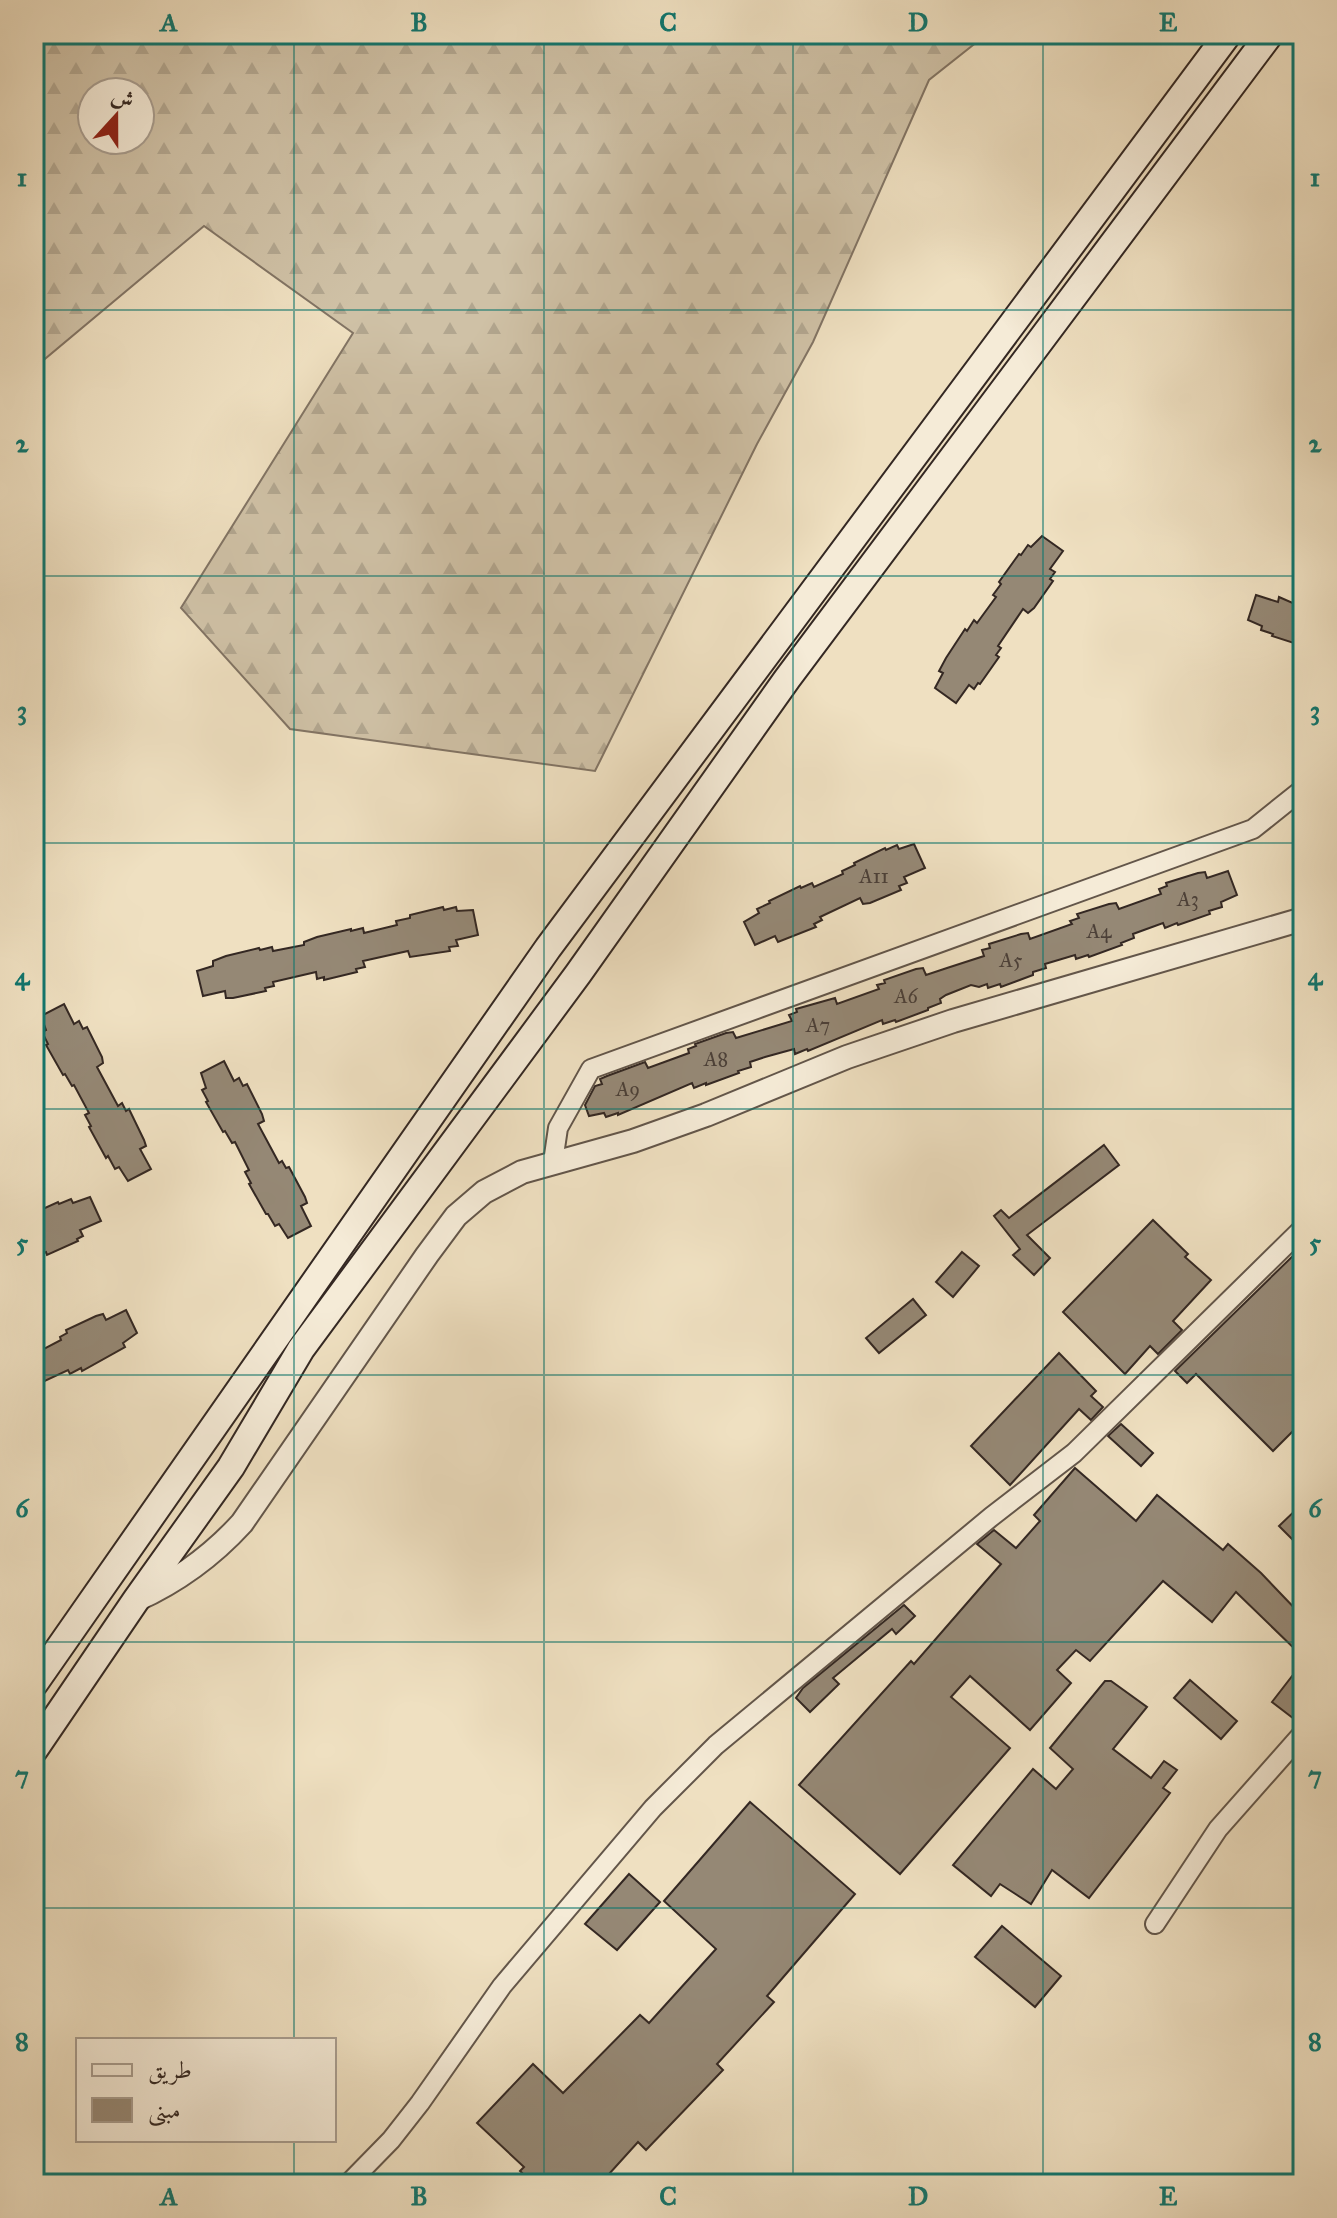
<svg xmlns="http://www.w3.org/2000/svg" width="1337" height="2218" font-family="'IM FELL Great Primer',Amiri,serif">
<style>
.forest{fill:url(#forest-firs);stroke:#827464;stroke-width:2;fill-rule:evenodd}
.building{fill:#958875;stroke:#342823;stroke-width:2}
.lines{fill:none;stroke-linecap:round;stroke-linejoin:round}
.minor-casing{stroke:#63564a;stroke-width:22}
.tertiary-casing{stroke:#63564a;stroke-width:26}
.secondary-casing{stroke:#342823;stroke-width:30}
.minor{stroke:#f5ebd7;stroke-width:18}
.tertiary{stroke:#f5ebd7;stroke-width:22}
.secondary{stroke:#f5ebd7;stroke-width:26}
.grid{fill:none;stroke:#0f766e;stroke-width:2;stroke-opacity:0.55}
.labels{text-anchor:middle;dominant-baseline:central;stroke-width:7;stroke-linejoin:round;paint-order:stroke}
.number-label{font-size:20px;fill:#4c4038}
.neatline{fill:none;stroke:#0f766e;stroke-width:3}
.grid-label{font-size:26px;text-anchor:middle;font-weight:bold;fill:#0f766e}
</style>
<defs>
<pattern id="forest-firs" width="22" height="20" patternUnits="userSpaceOnUse" patternTransform="scale(2)"><rect width="22" height="20" fill="#cfc1a6"/><path d="M5 1l3.5 6h-7zM16 11l3.5 6h-7z" fill="#b2a68f"/></pattern>
</defs>
<rect width="100%" height="100%" fill="#efe0c1"/>
<filter id="stains"><feTurbulence type="fractalNoise" baseFrequency=".0025" numOctaves="4"/><feColorMatrix values="0 0 0 0 .2 0 0 0 0 .09 0 0 0 0 .02 0 0 0 .5 -.17"/></filter>
<radialGradient id="worn" r=".72"><stop offset=".6" stop-color="#630" stop-opacity="0"/><stop offset="1" stop-color="#630" stop-opacity=".3"/></radialGradient>
<path class="forest" d="M34 34H987L929 80 813 342 757 444 595 771 290 729 181 608 353 333 204 226 34 368ZM92 92H140V140H92Z"/>
<g class="building">
<path d="M1042 536 1063 551 1050 569 1055 572 1050 579 1053 581 1034 608 1028 613 1023 609 998 646 1001 648 996 655 999 657 980 684 978 683 974 689 969 685 956 703 935 688 943 673 939 671 946 658 965 629 967 631 974 620 977 623 996 597 993 595 1001 584 999 582 1019 554 1021 555 1028 545 1031 547Z"/>
<path d="M1256 595 1278 602 1279 597 1302 607 1300 616 1303 617V646L1272 636 1273 634 1261 630 1262 626 1248 620Z"/>
<path d="M914 844 925 868 904 877 907 883 899 886 901 890 870 903 863 904 860 898 820 917 822 920 814 924 816 927 778 942 775 936 755 945 744 922 759 913 757 909 770 903 769 901 800 886 801 888 812 883 814 887 843 874 842 871 855 865 854 863 885 848 886 850 897 845 899 849Z"/>
<path d="M1228 871 1237 895 1221 902 1222 907 1209 911 1210 914 1178 925 1177 923 1165 928 1163 923 1133 934 1134 938 1121 943 1122 945 1089 957 1088 955 1076 959 1075 955 1045 964 1046 968 1033 972V975L1001 987 1000 984 988 988 987 984 979 987 971 985 946 995 940 999 941 1003 928 1008V1010L896 1022 895 1020 883 1024 882 1020 808 1051 807 1049 795 1054 794 1049 765 1057 750 1062 751 1067 738 1071 739 1073 706 1085V1083L694 1088 692 1083 618 1115V1113L606 1117 604 1113 589 1116 585 1105 595 1086 602 1084 600 1079 607 1076 645 1062 648 1068 689 1053 688 1049 696 1046 695 1044 726 1033 733 1032 736 1038 792 1021 789 1015 797 1012 796 1009 835 998 837 1004 879 989 877 985 885 983 884 980 916 969 923 968 926 975 947 968 984 956 982 950 990 948 989 944 1021 934 1028 933 1030 939 1072 924 1070 921 1079 918 1077 914 1109 904 1116 903 1119 909 1161 894 1159 889 1167 886 1166 883 1198 873 1205 872 1207 878Z"/>
<path d="M443 907 444 910 456 907 457 911 473 910 478 935 456 940 458 946 449 947 450 951 410 957 408 951 363 961 365 967 356 969 357 972 324 980V977L317 979 316 972 273 982 274 986 265 988 266 991 233 998H226L225 991 203 996 197 971 213 966V961L226 956 259 948 260 950 272 947 273 951 304 945V942L317 937 351 929V931L363 928 364 933 397 925 396 921 410 918V915Z"/>
<path d="M64 1004 74 1024 79 1021 83 1029 87 1027 102 1057 103 1063 97 1067 118 1106 122 1103 126 1111 129 1109 144 1140 146 1146 140 1149 151 1169 128 1181 119 1167 115 1169 108 1156 106 1158 89 1127 91 1126 85 1115 89 1113 74 1085 72 1086 65 1074 63 1075 46 1045 48 1044 42 1032 46 1030 41 1016Z"/>
<path d="M224 1061 234 1081 239 1078 243 1086 247 1084 262 1114 264 1121 258 1124 279 1163 282 1161 286 1168 289 1167 305 1197 307 1203 301 1206 311 1226 288 1238 279 1224 275 1226 268 1214H266L249 1184 251 1183 245 1172 249 1170 235 1142 232 1143 225 1131 223 1132 206 1102 208 1101 202 1090 206 1088 201 1073Z"/>
<path d="M1104 1145 1119 1165 1027 1235 1050 1258 1034 1275 1013 1255 1020 1249 994 1216 1001 1210 1009 1218Z"/>
<path d="M90 1197 101 1221 80 1230 83 1236 77 1239 78 1241 47 1255 46 1252 38 1255 34 1245V1213L58 1202 59 1204 71 1199 73 1203Z"/>
<path d="M1153 1220 1188 1254 1185 1257 1211 1280 1173 1321 1182 1330 1158 1354 1150 1346 1125 1374 1063 1312Z"/>
<path d="M1303 1246V1421L1273 1451 1196 1374 1187 1383 1175 1371Z"/>
<path d="M962 1252 979 1266 953 1297 936 1282Z"/>
<path d="M913 1299 926 1315 879 1353 866 1338Z"/>
<path d="M126 1310 137 1333 123 1343 125 1347 82 1371 81 1368 70 1374 68 1370 34 1386V1354L61 1340 60 1337 67 1333 66 1330 96 1316 103 1314 106 1320Z"/>
<path d="M1059 1353 1096 1391 1091 1396 1103 1407 1091 1420 1079 1409 1010 1485 971 1446Z"/>
<path d="M1121 1424 1153 1453 1141 1466 1108 1436Z"/>
<path d="M1075 1468 1136 1521 1157 1495 1223 1550 1228 1544 1261 1573 1303 1617V1657L1236 1592 1212 1622 1163 1581 1090 1661 1076 1650 1057 1670 1071 1683 1030 1730 970 1676 951 1697 1010 1748 900 1874 799 1785 911 1661 914 1664 1001 1564 977 1544 994 1530 1016 1548 1040 1521 1034 1515Z"/>
<path d="M1303 1503V1550L1279 1526Z"/>
<path d="M904 1605 915 1616 896 1634 892 1629 833 1678 839 1684 810 1712 796 1698 803 1688Z"/>
<path d="M1303 1662V1721L1298 1722 1272 1702Z"/>
<path d="M1190 1680 1237 1721 1221 1739 1174 1698Z"/>
<path d="M1105 1681H1111L1147 1707 1113 1749 1151 1778 1164 1761 1177 1770 1163 1788 1170 1793 1089 1898 1052 1870 1031 1904 1000 1884 991 1896 953 1865 1033 1769 1056 1789 1073 1769 1050 1748Z"/>
<path d="M750 1802 855 1894 767 1996 774 2002 717 2064 723 2070 646 2150 638 2142 600 2184H534L520 2171 524 2167 477 2123 533 2064 563 2093 640 2015 649 2023 716 1949 664 1901Z"/>
<path d="M629 1874 660 1902 617 1950 585 1924Z"/>
<path d="M1002 1926 1061 1976 1035 2007 975 1957Z"/>
</g>
<g class="lines">
<g class="minor-casing">
<g id="minor">
<path d="M553 1162 558 1128 591 1069 1253 829 1303 789"/>
<path d="M1155 1924 1218 1829 1303 1733"/>
<path d="M348 2184 391 2140 420 2103 502 1986 653 1808 716 1745 991 1517 1074 1453 1303 1228"/>
</g>
</g>
<g class="tertiary-casing">
<path id="tertiary" d="M136 1600C178 1581 211 1557 242 1523L427 1255 456 1216 484 1192 522 1172 633 1141 706 1115 847 1057 953 1021 1303 919"/>
</g>
<g class="secondary-casing">
<g id="secondary">
<path d="M34 1684 548 948 1228 34"/>
<path d="M34 1750 136 1600 231 1467 301 1349 578 974 787 679 1270 34"/>
</g>
</g>
<use href="#minor" class="minor"/>
<use href="#tertiary" class="tertiary"/>
<use href="#secondary" class="secondary"/>
</g>
<path class="grid" d="M294 34V2040M544 34V2184M793 34V2184M1043 34V2184M34 310H1303M34 576H1303M34 843H1303M34 1109H1303M34 1375H1303M34 1642H1303M34 1908H1303M294 2140V2184"/>
<g class="labels">
<g class="number-label">
<text x="874" y="876">A11</text>
<text x="1188" y="899">A3</text>
<text x="1099" y="931">A4</text>
<text x="1011" y="960">A5</text>
<text x="906" y="996">A6</text>
<text x="818" y="1025">A7</text>
<text x="716" y="1059">A8</text>
<text x="628" y="1089">A9</text>
</g>
</g>
<rect width="1337" height="2218" fill="none" stroke="#efe0c1" stroke-width="88"/>
<rect x="76" y="2038" width="260" height="104" fill="#f5ebd7" stroke="#a89d8f" stroke-width="2"/>
<rect x="92" y="2064" width="40" height="12" fill="#f5ebd7" stroke="#a89d8f" stroke-width="2"/>
<text x="148" y="2078" font-size="24" fill="#342823">طريق</text>
<rect x="92" y="2098" width="40" height="24" fill="#958875" stroke="#a89d8f" stroke-width="2"/>
<text x="148" y="2118" font-size="24" fill="#342823">مبنى</text>
<g transform="translate(116 116) rotate(21)"><circle r="38" fill="#f5ebd7" stroke="#a89d8f" stroke-width="2"/>
<path d="M0-6L14 30L0 20L-14 30Z" fill="#8f2418"/>
<text y="-12" font-size="22" font-weight="bold" text-anchor="middle" fill="#342823">ش</text>
</g>
<rect x="44" y="44" width="1249" height="2130" class="neatline"/>
<g class="grid-label">
<text x="169" y="31">A</text>
<text x="419" y="31">B</text>
<text x="668" y="31">C</text>
<text x="918" y="31">D</text>
<text x="1168" y="31">E</text>
<text x="22" y="186">1</text>
<text x="1315" y="186">1</text>
<text x="22" y="452">2</text>
<text x="1315" y="452">2</text>
<text x="22" y="719">3</text>
<text x="1315" y="719">3</text>
<text x="22" y="985">4</text>
<text x="1315" y="985">4</text>
<text x="22" y="1251">5</text>
<text x="1315" y="1251">5</text>
<text x="22" y="1517">6</text>
<text x="1315" y="1517">6</text>
<text x="22" y="1784">7</text>
<text x="1315" y="1784">7</text>
<text x="22" y="2050">8</text>
<text x="1315" y="2050">8</text>
<text x="169" y="2205">A</text>
<text x="419" y="2205">B</text>
<text x="668" y="2205">C</text>
<text x="918" y="2205">D</text>
<text x="1168" y="2205">E</text>
</g>
<rect width="100%" height="100%" filter="url(#stains)"/>
<rect width="100%" height="100%" fill="url(#worn)"/>
</svg>
